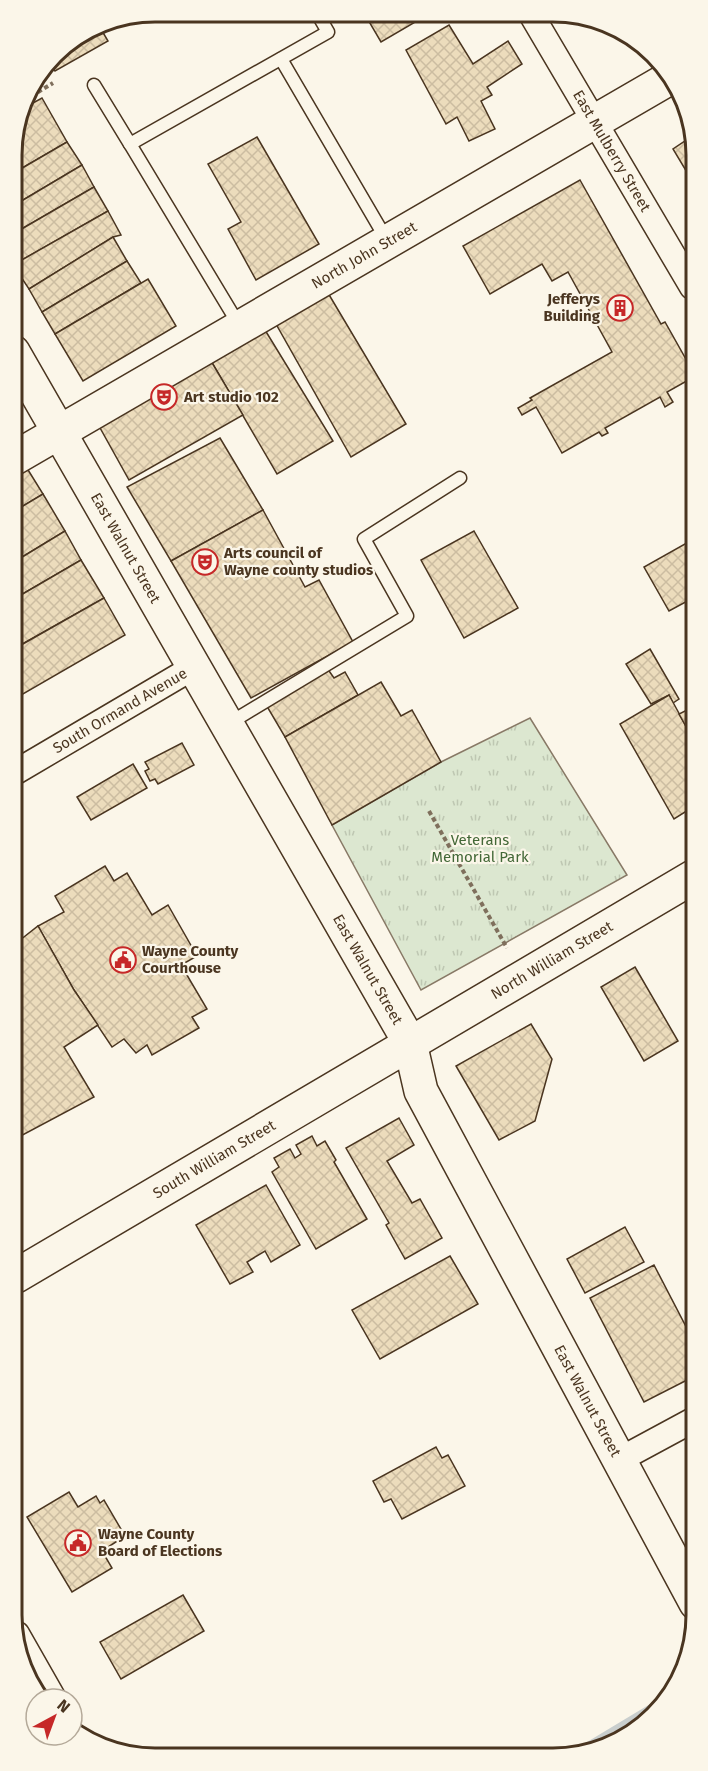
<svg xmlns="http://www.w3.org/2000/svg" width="708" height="1771" font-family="'Fira Sans',sans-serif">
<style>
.grass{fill:url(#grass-tufts);stroke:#887966;stroke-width:1.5}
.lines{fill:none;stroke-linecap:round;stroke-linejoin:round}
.stream{stroke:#c9cecd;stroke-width:8}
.building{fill:url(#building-cross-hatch);stroke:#4a3520;stroke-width:1.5}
.lane-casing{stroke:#4a3520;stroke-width:15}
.street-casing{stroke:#4a3520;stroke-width:27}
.secondary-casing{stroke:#4a3520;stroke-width:36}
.path{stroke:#7f6f5c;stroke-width:4;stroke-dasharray:4.5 3;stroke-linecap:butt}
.lane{stroke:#fbf6e9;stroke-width:12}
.street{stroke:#fbf6e9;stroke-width:24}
.secondary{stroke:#fbf6e9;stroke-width:33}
.labels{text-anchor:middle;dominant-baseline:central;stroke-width:4.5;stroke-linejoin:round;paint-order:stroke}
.street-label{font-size:15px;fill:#4a3520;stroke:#fbf6e9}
.poi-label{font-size:15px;font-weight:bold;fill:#4a3520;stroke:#fbf6e9;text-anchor:start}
.park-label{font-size:15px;fill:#436837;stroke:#fbf6e9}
.rim{fill:none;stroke:#4a3520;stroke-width:3}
</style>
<defs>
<pattern id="grass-tufts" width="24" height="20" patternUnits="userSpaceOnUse" patternTransform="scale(1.5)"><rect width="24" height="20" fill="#dce7d0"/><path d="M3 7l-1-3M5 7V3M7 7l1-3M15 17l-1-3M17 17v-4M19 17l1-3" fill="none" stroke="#bec7b2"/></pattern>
<pattern id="building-cross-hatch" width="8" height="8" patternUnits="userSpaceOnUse" patternTransform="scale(1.5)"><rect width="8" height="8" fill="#ecdcbc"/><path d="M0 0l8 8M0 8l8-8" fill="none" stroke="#ccbda1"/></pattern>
</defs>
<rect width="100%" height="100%" fill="#fbf6e9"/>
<path class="grass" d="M530 718 627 875 421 990 332 825 441 762Z"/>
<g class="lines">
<path class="stream" d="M575 1754 668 1698"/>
</g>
<g class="building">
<path d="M364 13 429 14 381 42Z"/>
<path d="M98 24 108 41 55 71 50 62 60 48Z"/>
<path d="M449 25 473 64 508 41 522 64 487 87 492 95 481 101 495 129 469 141 457 117 446 124 406 50Z"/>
<path d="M42 98 67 142 12 174V145L22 109Z"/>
<path d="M257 137 319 244 256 280 228 229 241 222 208 164Z"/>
<path d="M691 137V179L673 149Z"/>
<path d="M67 142 82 165 13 206 12 174Z"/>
<path d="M82 165 94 187 13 234V206Z"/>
<path d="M580 180 661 324 665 322 692 370V378L667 392 673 402 665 407 660 397 605 428 608 433 602 436 599 432 562 453 536 407 522 415 518 408 532 400 530 398 612 352 568 272 552 281 542 264 490 294 463 246Z"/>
<path d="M94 187 108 211 13 265V234Z"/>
<path d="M108 211 121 235 113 237 29 289 13 265Z"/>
<path d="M113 237 127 261 42 312 29 289Z"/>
<path d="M127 261 141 283 55 334 42 312Z"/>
<path d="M148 279 176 326 83 381 55 334Z"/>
<path d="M328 293 406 424 351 457 276 324Z"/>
<path d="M265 330 333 441 277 474 211 361Z"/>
<path d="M211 361 243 415 129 480 99 426Z"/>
<path d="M220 438 263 510 171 561 127 487Z"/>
<path d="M25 465 43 494 13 512V471Z"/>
<path d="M43 494 65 531 14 562 13 512Z"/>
<path d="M263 510 305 587 319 580 353 642 251 698 171 561Z"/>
<path d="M65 531 81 560 14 599V562Z"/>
<path d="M474 531 518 608 464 638 421 560Z"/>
<path d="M692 540 693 598 669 611 644 567Z"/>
<path d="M81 560 104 598 17 647 14 640V599Z"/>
<path d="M104 598 125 635 16 698 14 694V649Z"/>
<path d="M650 649 679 699 673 703 669 695 651 704 626 664Z"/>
<path d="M327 668 334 678 345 672 358 695 285 737 265 703Z"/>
<path d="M381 682 401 716 412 710 441 762 332 825 285 737Z"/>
<path d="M669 695 693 739V807L674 819 620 724Z"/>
<path d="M693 707V739L679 714Z"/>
<path d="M182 743 194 765 158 784 155 779 150 781 145 771 149 769 145 762Z"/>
<path d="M133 764 147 788 91 820 77 797Z"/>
<path d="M105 866 114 881 127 873 152 915 168 905 197 956 181 965 207 1009 192 1017 199 1028 152 1055 147 1045 136 1053 124 1039 112 1047 74 990 38 926 64 912 55 896Z"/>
<path d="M38 926 74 990 98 1025 64 1047 94 1097 15 1139V944Z"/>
<path d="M635 967 678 1041 644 1061 601 987Z"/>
<path d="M531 1024 552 1059 535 1121 499 1140 456 1066Z"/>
<path d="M399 1118 414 1145 387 1161 412 1203 420 1199 442 1238 405 1259 386 1225 389 1223 346 1148Z"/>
<path d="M312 1136 317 1146 325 1141 336 1160 334 1162 367 1219 316 1249 272 1172 279 1167 274 1158 290 1149 295 1158 301 1154 296 1145Z"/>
<path d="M266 1185 300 1245 271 1262 265 1251 247 1262 253 1272 230 1284 196 1225Z"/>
<path d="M625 1227 644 1262 585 1293 567 1259Z"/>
<path d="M450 1256 478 1304 380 1359 352 1310Z"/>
<path d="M654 1265 695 1344V1376L644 1402 590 1298Z"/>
<path d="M436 1447 442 1458 448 1455 465 1486 402 1519 391 1499 384 1502 373 1481Z"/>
<path d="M69 1492 78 1507 96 1496 100 1503 104 1500 125 1536 102 1551 112 1568 72 1592 27 1517Z"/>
<path d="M183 1595 204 1631 121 1679 100 1642Z"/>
</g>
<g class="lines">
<g class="lane-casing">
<g id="lane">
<path d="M174 12 175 14 178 12"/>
<path d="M281 59 388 242"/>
<path d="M94 85 130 144"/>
<path d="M239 325 130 144 328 32 317 13"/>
<path d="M228 724 407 616 364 539 460 478"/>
</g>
</g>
<g class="street-casing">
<g id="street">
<path id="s1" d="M531 14 692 287"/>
<path id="s2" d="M14 773 194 667"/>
<path d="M619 1460 695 1419"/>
<path d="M17 1634 54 1699"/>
</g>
</g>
<g class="secondary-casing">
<g id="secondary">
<path id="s3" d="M13 352 410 1043 421 1091 696 1603"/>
<path id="s4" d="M13 459 668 79"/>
<path id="s5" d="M16 1276 693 877"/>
</g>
</g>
<g class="path">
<path d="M25 100 53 83"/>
<path d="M429 811 507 948"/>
</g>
<use href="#lane" class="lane"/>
<use href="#street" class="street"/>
<use href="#secondary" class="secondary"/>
</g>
<defs>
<g id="building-ring" transform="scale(1.35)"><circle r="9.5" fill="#fbf6e9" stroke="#c62828" stroke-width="1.5"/><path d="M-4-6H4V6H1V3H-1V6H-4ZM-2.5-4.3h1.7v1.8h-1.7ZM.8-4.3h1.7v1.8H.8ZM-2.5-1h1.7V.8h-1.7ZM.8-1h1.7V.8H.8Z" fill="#c62828"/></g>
<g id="theatre-ring" transform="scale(1.35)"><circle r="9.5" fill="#fbf6e9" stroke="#c62828" stroke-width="1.5"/><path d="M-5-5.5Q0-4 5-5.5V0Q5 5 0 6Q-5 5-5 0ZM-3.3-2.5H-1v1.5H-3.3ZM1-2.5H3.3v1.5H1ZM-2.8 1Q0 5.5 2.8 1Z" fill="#c62828"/></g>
<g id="civic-ring" transform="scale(1.35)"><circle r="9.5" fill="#fbf6e9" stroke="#c62828" stroke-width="1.5"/><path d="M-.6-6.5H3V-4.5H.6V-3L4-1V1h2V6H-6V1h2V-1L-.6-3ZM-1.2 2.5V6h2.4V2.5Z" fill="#c62828"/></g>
</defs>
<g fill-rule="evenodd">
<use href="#building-ring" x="620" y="308"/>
<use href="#theatre-ring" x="164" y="397"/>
<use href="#theatre-ring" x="205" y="562"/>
<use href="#civic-ring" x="123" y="960"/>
<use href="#civic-ring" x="78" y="1543"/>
</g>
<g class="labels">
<g class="street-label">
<text stroke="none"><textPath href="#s1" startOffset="159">East Mulberry Street</textPath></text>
<text stroke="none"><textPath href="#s4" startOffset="406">North John Street</textPath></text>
<text stroke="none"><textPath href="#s3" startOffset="226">East Walnut Street</textPath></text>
<text stroke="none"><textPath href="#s2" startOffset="123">South Ormand Avenue</textPath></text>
<text stroke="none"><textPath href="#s5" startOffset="622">North William Street</textPath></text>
<text stroke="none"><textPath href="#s3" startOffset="712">East Walnut Street</textPath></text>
<text stroke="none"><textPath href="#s5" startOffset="230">South William Street</textPath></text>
<text stroke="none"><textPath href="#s3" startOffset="1198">East Walnut Street</textPath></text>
</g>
<g class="poi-label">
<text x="600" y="299" text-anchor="end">Jefferys<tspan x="600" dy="17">Building</tspan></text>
<text x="184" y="397">Art studio 102</text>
<text x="224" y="553">Arts council of<tspan x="224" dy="17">Wayne county studios</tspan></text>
<text x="142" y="951">Wayne County<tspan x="142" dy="17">Courthouse</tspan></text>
<text x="98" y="1534">Wayne County<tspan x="98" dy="17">Board of Elections</tspan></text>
</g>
<g class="park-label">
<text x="480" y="840">Veterans<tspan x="480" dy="17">Memorial Park</tspan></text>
</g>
</g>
<path d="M0 0H708V1771H0ZM155 22H553A133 133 0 0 1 686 155V1615A133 133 0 0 1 553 1748H155A133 133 0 0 1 22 1615V155A133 133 0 0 1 155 22Z" fill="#fbf6e9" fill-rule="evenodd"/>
<path class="rim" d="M155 22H553A133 133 0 0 1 686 155V1615A133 133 0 0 1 553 1748H155A133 133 0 0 1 22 1615V155A133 133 0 0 1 155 22Z"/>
<g transform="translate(54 1717) rotate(41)"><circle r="28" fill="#fbf6e9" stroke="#b4a999" stroke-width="1.5"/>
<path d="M0-4.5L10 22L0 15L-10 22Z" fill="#c62828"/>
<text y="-9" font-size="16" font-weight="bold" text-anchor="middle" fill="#4a3520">N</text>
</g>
</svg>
